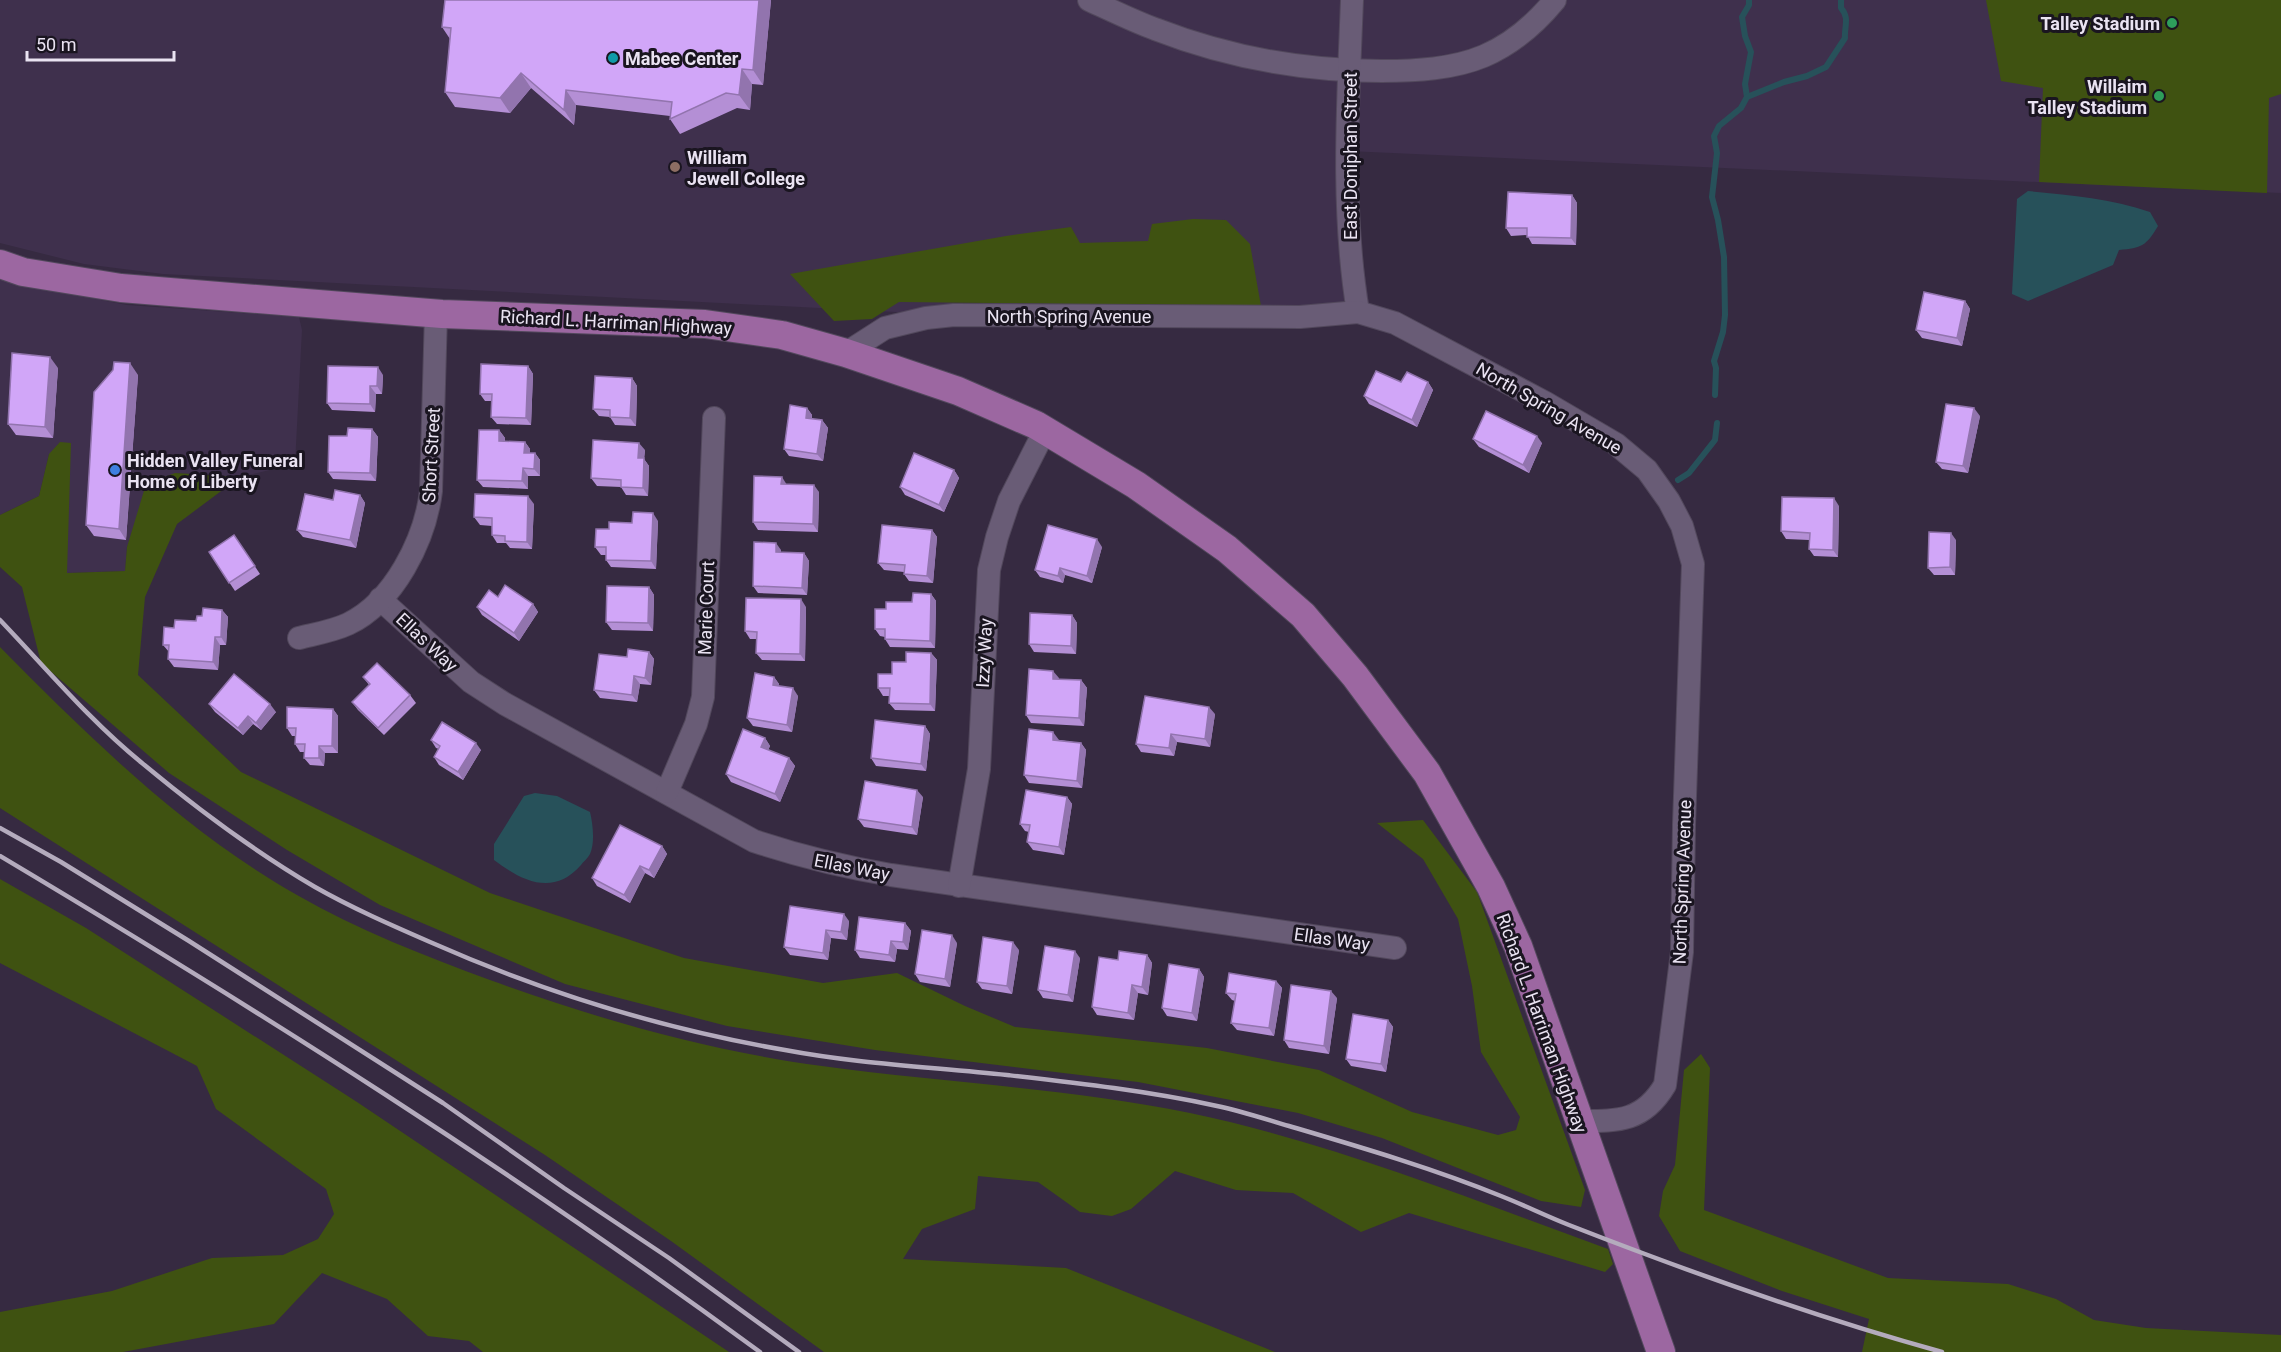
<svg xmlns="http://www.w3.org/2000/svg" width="2281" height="1352" font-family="Roboto,sans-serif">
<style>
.built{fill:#3f304d}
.green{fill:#3f5211}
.water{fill:#27515a}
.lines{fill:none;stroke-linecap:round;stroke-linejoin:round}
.stream{stroke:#27515a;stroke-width:6}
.minor-casing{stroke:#52485c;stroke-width:24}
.major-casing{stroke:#52485c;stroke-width:30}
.minor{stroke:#695c76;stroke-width:22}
.major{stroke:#9c67a1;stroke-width:28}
.rail{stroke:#b4abbd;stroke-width:4.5}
.wall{fill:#b48fd5}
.shaded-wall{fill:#9274ae}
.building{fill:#d1a6f8;stroke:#9274ae;stroke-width:1.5}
.leisure-dot{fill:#2e9e5b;stroke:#1a1520;stroke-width:2}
.culture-dot{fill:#0f9aa8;stroke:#1a1520;stroke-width:2}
.education-dot{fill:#8d6e63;stroke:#1a1520;stroke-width:2}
.shop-dot{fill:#3f7fe0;stroke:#1a1520;stroke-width:2}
.labels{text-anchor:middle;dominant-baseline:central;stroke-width:6;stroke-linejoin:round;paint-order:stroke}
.poi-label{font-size:18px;font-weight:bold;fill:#eae3f2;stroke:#1a1520;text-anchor:start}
.street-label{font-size:18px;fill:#eae3f2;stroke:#1a1520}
</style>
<rect width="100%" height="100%" fill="#362a41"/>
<g class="built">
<path d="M0 0H2281V193L1348 151 1371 317 954 315 163 274 84 264 0 243Z"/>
<path d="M0 280 127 305 299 317 302 330 295 464 240 477 175 473 127 547 125 571 67 573 49 454 39 496 0 515Z"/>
</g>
<g class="green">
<path d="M1986 0H2281V94L2269 98 2267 193 2039 182 2043 88 2001 81Z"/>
<path d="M1193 219 1226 220 1250 244 1261 306 899 302 872 319 834 321 790 274 1006 236 1071 227 1080 243 1148 241 1152 224Z"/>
<path d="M60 442 71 443 67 573 125 571 127 547 146 484 175 473 240 477 177 524 145 597 138 675 241 772 490 893 684 958 823 983 897 973 965 1006 1015 1027 1207 1048 1319 1070 1412 1112 1498 1135 1516 1130 1520 1117 1481 1052 1472 986 1458 919 1423 859 1377 823 1423 820 1477 892 1585 1190 1581 1207 1541 1201 1382 1138 1298 1113 1138 1082 875 1050 727 1026 565 984 380 905 287 850 169 773 41 663 22 587 0 567V515L39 496 49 454Z"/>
<path d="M0 647C90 738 184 831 297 895 358 930 425 956 490 980 597 1019 709 1051 822 1066 945 1083 1069 1088 1190 1113 1333 1143 1471 1199 1608 1249L1613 1264 1605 1272 1409 1213 1361 1232 1293 1193 1236 1190 1175 1171 1131 1209 1112 1216 1080 1212 1038 1182 978 1176 975 1209 922 1229 903 1259 1066 1268 1275 1352H824L671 1241 545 1155 0 808Z"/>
<path d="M0 879 86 928 357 1102 729 1352H483L469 1341 428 1336 387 1299 322 1273 274 1324 123 1352H0V1312L112 1291 212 1258 283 1255 318 1239 334 1214 326 1189 216 1109 197 1066 0 963Z"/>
<path d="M1701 1054 1710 1068 1704 1210 1888 1278 2008 1284 2056 1299 2094 1320 2146 1328 2281 1335V1352H1862L1869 1319 1782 1291 1680 1251 1659 1216 1663 1191 1675 1165 1684 1070Z"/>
</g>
<g class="water">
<path d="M2028 191C2070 195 2110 198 2150 212L2158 226C2146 246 2142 248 2119 250L2113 265 2028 301 2012 294 2017 199Z"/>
<path d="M535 793 557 796 590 812C593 824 595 843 590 854 588 858 583 862 581 865 553 897 522 881 494 860V844L524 796Z"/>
</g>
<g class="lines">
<g class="stream">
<path d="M1747 97 1745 84 1751 52 1745 36 1742 17 1749 5V0"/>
<path d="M1715 395 1716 368 1714 361 1723 332 1725 315 1724 257 1718 220 1712 197 1717 153 1714 136 1719 126 1741 108 1747 97 1784 82 1807 76 1826 67 1845 38C1844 27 1850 18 1841 8V0"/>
<path d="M1678 480 1689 473 1715 440 1717 423"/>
</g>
<g class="minor-casing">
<g id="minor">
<path d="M1089 0C1111 10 1133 21 1155 29 1227 57 1304 71 1382 71 1416 71 1453 69 1484 56 1512 44 1536 23 1555 0"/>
<path d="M1352 0C1348 104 1341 209 1358 312"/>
<path d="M846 353 885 328 926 318 954 315 1300 317 1358 312 1395 323 1546 403 1616 444 1647 470 1669 501 1682 526 1693 564 1684 825 1682 952 1665 1085C1643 1122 1618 1121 1579 1121"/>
<path d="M380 599 471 682 505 704 754 841C799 856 844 867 891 875L1395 948"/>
<path d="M299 638C315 634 333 631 348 624 394 602 425 540 431 491L436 313"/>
<path d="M667 792 696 724 703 697 714 418"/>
<path d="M959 886 979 769 989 570 997 537 1009 501 1045 430"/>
</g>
</g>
<g class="major-casing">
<path id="major" d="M0 264 23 272 121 288 442 314 705 324 782 335 846 353 958 391 1036 425 1136 485 1227 549 1303 615 1355 676 1427 773 1491 887 1518 946 1661 1352"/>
</g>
<use href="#minor" class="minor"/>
<use href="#major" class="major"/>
<g class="rail">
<path d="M0 620C46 668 90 721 142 763 195 807 255 852 315 887 352 908 391 925 430 942 543 992 663 1029 785 1050 859 1064 933 1067 1007 1075 1077 1083 1148 1091 1217 1106 1241 1111 1265 1119 1289 1126 1360 1147 1432 1168 1501 1196 1524 1205 1546 1216 1569 1225 1692 1273 1815 1317 1942 1352"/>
<path d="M0 828 61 862 189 941 443 1103 564 1188 669 1258 799 1352"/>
<path d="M0 856C260 1011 516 1173 760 1352"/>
</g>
</g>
<g class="wall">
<path d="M771 0 763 85 752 84 750 110 737 108 680 134 670 119V116L576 105 574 125 531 88 510 113 455 107 445 92 450 39 442 27Z"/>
<path d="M1572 195 1577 203 1576 245 1532 244 1527 235 1511 236 1506 228Z"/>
<path d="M1965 301 1970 309 1962 346 1922 338 1916 330Z"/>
<path d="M528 366 533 374 531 425 497 424 491 417 492 401H485L480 394Z"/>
<path d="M58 368 53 438 16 435 8 424Z"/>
<path d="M113 370 138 375 126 540 94 536 86 525Z"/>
<path d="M383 375 382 394H376L375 412 332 410 327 403Z"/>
<path d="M632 378 637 386 636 426 615 425 610 417 599 416 593 409Z"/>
<path d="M1401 382H1428L1433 390 1417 427 1369 404 1364 396Z"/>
<path d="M807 408 812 415V419L822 420 828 428 823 461 789 456 784 449Z"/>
<path d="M1980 416 1968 473 1942 469 1936 462Z"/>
<path d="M372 429 378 437 376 481 333 479 328 472 347 436Z"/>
<path d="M499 430 505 438V441L525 442 530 449V453H535L540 460V476H528V489L483 487 477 480Z"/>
<path d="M1473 439 1542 443 1529 473 1479 447Z"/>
<path d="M645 450 644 459 649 466 648 496 626 495 621 487 597 486 591 478Z"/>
<path d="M954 470 959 478 944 512 905 495 900 487Z"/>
<path d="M786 484 819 492 818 532 758 530 753 522Z"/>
<path d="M360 495 365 503 356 548 303 537 297 530 333 500Z"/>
<path d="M534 504 532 549 510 548 506 543H497L492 535V526L480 525 474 517Z"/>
<path d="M1839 506 1838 557 1814 556 1809 549V540L1786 539 1781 531Z"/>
<path d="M658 521 656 569 611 567 606 560V555H601L595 547 609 529 632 523Z"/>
<path d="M932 530 937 537 933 583 909 581 904 574V572L884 570 878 563Z"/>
<path d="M234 535 260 574 235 591 209 552Z"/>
<path d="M1956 540 1955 575H1934L1928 568Z"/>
<path d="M1102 547 1092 583 1065 575 1063 583 1040 577 1035 570Z"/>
<path d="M781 550V552L804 553 809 561 807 595 758 593 753 586Z"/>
<path d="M649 587 654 595 653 631 612 630 606 622Z"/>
<path d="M931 594 936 601 935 648 890 647 885 639V637L880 636 875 629 912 602Z"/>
<path d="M498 597 533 604 538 612 519 641 482 615 477 607Z"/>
<path d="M806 607 805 661 762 660 756 653 757 639H750L745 631Z"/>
<path d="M222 610 228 617 226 645H220L218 670 174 667 168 659 169 652 163 645 174 628 196 621 202 616Z"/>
<path d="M1072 615 1077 623 1076 654 1034 652 1029 644Z"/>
<path d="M649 652 654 659 651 685 640 684 637 702 600 698 594 690 627 657Z"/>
<path d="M931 653 937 660 935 711 895 710 889 703 890 696H883L878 688 892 674 906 662Z"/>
<path d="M363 677 410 695 416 703 384 735 358 710 352 702 369 685Z"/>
<path d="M774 677 779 684V686L798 696 792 732 753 726 747 718Z"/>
<path d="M1059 678V679L1081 680 1087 688 1084 726 1031 723 1026 715Z"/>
<path d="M209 704 276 712 261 730 253 724 243 735 215 712Z"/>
<path d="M333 709 338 716V753H325L324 766 310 765 304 758 305 752H300L295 744V736H292L287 728Z"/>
<path d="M1215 714 1210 747 1177 742 1174 756 1141 752 1136 744Z"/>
<path d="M925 726 930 734 926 771 876 766 871 758Z"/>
<path d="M765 738 770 746 768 750 789 758 795 766 780 802 731 782 726 774Z"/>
<path d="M431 740 481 750 463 780 439 765 434 757 439 749 436 748Z"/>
<path d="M1059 740 1081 743 1086 750 1082 788 1029 783 1024 775Z"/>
<path d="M923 797 917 835 864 827 858 819Z"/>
<path d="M1067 797 1072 804 1064 855 1033 850 1027 842 1029 832 1025 831 1020 824Z"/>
<path d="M662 846 667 854 654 878 645 873 630 903 597 886 592 878Z"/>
<path d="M849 921 847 940 831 938 828 960 790 955 784 947Z"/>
<path d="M905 923 911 931 908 950 897 949 895 962 860 958 855 950Z"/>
<path d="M957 943 950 987 920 982 915 974Z"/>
<path d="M1019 950 1012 994 982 989 977 982Z"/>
<path d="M1147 955 1152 963 1148 995 1138 993 1134 1020 1097 1015 1092 1007 1118 960Z"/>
<path d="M1080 958 1073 1002 1043 998 1038 990Z"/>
<path d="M1199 969 1204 977 1197 1021 1167 1016 1162 1008Z"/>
<path d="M1276 981 1282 988 1274 1036 1237 1030 1231 1023 1235 1001 1232 1000 1226 993Z"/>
<path d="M1337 998 1329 1054 1289 1048 1284 1040Z"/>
<path d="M1388 1020 1393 1027 1386 1072 1351 1066 1346 1059Z"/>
</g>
<g class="shaded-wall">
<path d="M759 0H771L763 85 753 70Z"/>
<path d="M742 69 752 84 750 110 739 95Z"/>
<path d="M521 73 531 88 510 113 500 98Z"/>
<path d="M566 90 576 105 574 125 564 110Z"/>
<path d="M1572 195 1577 203 1576 245 1571 238Z"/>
<path d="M1965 301 1970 309 1962 346 1957 338Z"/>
<path d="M50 357 58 368 53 438 45 427Z"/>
<path d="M130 363 138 375 126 540 119 529Z"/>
<path d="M528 366 533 374 531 425 526 418Z"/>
<path d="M378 367 383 375 382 394 377 386Z"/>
<path d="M632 378 637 386 636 426 630 418Z"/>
<path d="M1428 382 1433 390 1417 427 1412 420Z"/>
<path d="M370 386 376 394 375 412 370 404Z"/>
<path d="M807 408 812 415 811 425 806 418Z"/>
<path d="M1974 408 1980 416 1968 473 1963 466Z"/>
<path d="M822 420 828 428 823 461 817 454Z"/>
<path d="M372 429 378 437 376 481 370 473Z"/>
<path d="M499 430 505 438 504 449 499 441Z"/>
<path d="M1537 436 1542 443 1529 473 1523 465Z"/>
<path d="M525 442 530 449V460L524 453Z"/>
<path d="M639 443 645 450 644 459 649 466 648 496 643 488 638 458Z"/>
<path d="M535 453 540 460V476L534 469Z"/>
<path d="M523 468 528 476V489L522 481Z"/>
<path d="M954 470 959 478 944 512 939 505Z"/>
<path d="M782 477 787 485 781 484Z"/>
<path d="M814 485 819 492 818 532 813 524Z"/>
<path d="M360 495 365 503 356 548 350 540Z"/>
<path d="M528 496 534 504 532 549 527 542Z"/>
<path d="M1834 498 1839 506 1838 557 1833 550Z"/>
<path d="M653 513 658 521 656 569 651 561Z"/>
<path d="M932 530 937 537 933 583 927 576Z"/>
<path d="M1951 533 1956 540 1955 575 1950 567Z"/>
<path d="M1097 539 1102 547 1092 583 1087 576Z"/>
<path d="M776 543 781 550V560L776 552Z"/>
<path d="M804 553 809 561 807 595 802 588Z"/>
<path d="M1060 568 1065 575 1063 583 1058 576Z"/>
<path d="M649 587 654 595 653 631 648 623Z"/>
<path d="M931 594 936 601 935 648 930 641Z"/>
<path d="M801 599 806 607 805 661 800 654Z"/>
<path d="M533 604 538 612 519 641 514 633Z"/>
<path d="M222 610 228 617 226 645 221 637Z"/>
<path d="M1072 615 1077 623 1076 654 1071 646Z"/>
<path d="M215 637 220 645 218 670 213 662Z"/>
<path d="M649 652 654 659 651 685 645 678Z"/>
<path d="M931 653 937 660 935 711 930 704Z"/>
<path d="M1053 671 1059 678 1058 686 1053 679Z"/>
<path d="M634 676 640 684 637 702 632 695Z"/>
<path d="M774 677 779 684 778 692 773 685Z"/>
<path d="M1081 680 1087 688 1084 726 1079 718Z"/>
<path d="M793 688 798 696 792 732 787 725Z"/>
<path d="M270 704 276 712 261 730 256 723Z"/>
<path d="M1209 707 1215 714 1210 747 1205 739Z"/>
<path d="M333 709 338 716V753L332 746Z"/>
<path d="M248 716 253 724 243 735 238 728Z"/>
<path d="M925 726 930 734 926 771 921 764Z"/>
<path d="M1053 732 1059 740 1058 747 1053 740Z"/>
<path d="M1171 734 1177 742 1174 756 1169 748Z"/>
<path d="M765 738 770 746 766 755 761 747Z"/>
<path d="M476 743 481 750 463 780 458 772Z"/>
<path d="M1081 743 1086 750 1082 788 1077 781Z"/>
<path d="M319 746 325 753 324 766 319 758Z"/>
<path d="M789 758 795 766 780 802 775 794Z"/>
<path d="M917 790 923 797 917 835 912 827Z"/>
<path d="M1067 797 1072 804 1064 855 1059 847Z"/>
<path d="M662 846 667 854 654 878 649 870Z"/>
<path d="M640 866 645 873 630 903 624 895Z"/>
<path d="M844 914 849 921 847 940 841 932Z"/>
<path d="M905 923 911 931 908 950 903 942Z"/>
<path d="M826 930 831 938 828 960 823 953Z"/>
<path d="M952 935 957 943 950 987 945 979Z"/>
<path d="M891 941 897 949 895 962 889 955Z"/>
<path d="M1013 942 1019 950 1012 994 1007 986Z"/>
<path d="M1075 951 1080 958 1073 1002 1068 995Z"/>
<path d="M1147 955 1152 963 1148 995 1142 987Z"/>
<path d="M1199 969 1204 977 1197 1021 1192 1013Z"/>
<path d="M1276 981 1282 988 1274 1036 1269 1028Z"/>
<path d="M1132 985 1138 993 1134 1020 1128 1013Z"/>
<path d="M1331 991 1337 998 1329 1054 1324 1046Z"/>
<path d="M1388 1020 1393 1027 1386 1072 1381 1064Z"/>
</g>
<g class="building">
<path d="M445 0H759L753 70 742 69 739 95 726 93 670 119 672 102 566 90 564 110 521 73 500 98 445 92 451 28 442 27Z"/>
<path d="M1508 192 1572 195 1571 238 1527 237V228H1506Z"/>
<path d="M1924 292 1965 301 1957 338 1916 330Z"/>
<path d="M12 353 50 357 45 427 8 424Z"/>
<path d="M114 362 130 363 119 529 86 525 94 392 113 370Z"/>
<path d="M481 364 528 366 526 418 491 417 492 394H480Z"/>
<path d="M328 366 378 367 377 386H370V404L327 403Z"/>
<path d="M1376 371 1401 382 1407 372 1428 382 1412 420 1364 396Z"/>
<path d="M595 376 632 378 630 418 610 417V410L593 409Z"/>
<path d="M1946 404 1974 408 1963 466 1936 462Z"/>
<path d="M790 405 807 408 806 418 822 420 817 454 784 449Z"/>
<path d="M1486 411 1537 436 1523 465 1473 439Z"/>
<path d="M348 428 372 429 370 473 328 472 329 436H347Z"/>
<path d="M479 430H499V441L525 442 524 453H535L534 469 523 468 522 481 477 480Z"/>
<path d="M593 440 639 443 638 458H644L643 488 621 487V480L591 478Z"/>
<path d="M914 453 954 470 939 505 900 487Z"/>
<path d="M754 476 782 477 781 484 814 485 813 524 753 522Z"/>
<path d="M335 490 360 495 350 540 297 530 305 494 333 500Z"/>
<path d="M475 494 528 496 527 542 505 541V536L492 535V518L474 517Z"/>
<path d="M1782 497 1834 498 1833 550 1809 549 1810 533 1781 531Z"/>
<path d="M633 512 653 513 651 561 606 560V547H595L596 529H609V522L632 523Z"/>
<path d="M882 525 932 530 927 576 904 574 905 565 878 563Z"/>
<path d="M1048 525 1097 539 1087 576 1060 568 1058 576 1035 570Z"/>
<path d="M1929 532 1951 533 1950 567 1928 568Z"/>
<path d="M234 535 255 566 229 583 209 552Z"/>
<path d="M754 542 776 543V552L804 553 802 588 753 586Z"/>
<path d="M505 585 533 604 514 633 477 607 489 590 498 597Z"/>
<path d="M607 586 649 587 648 623 606 622Z"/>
<path d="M913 593 931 594 930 641 885 639V629H875V609H886V602H912Z"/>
<path d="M746 598 801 599 800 654 756 653 757 632 745 631Z"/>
<path d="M203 608 222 610 221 637H215L213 662 168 659 169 645H163L164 627 174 628 175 620 196 621 197 616H202Z"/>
<path d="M1030 613 1072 615 1071 646 1029 644Z"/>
<path d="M628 649 649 652 645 678 634 676 632 695 594 690 599 654 627 657Z"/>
<path d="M906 652 931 653 930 704 889 703 890 688H878V674H892V662H906Z"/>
<path d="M377 663 410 695 378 728 352 702 370 684 363 677Z"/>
<path d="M1029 669 1053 671V679L1081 680 1079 718 1026 715Z"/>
<path d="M755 673 774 677 773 685 793 688 787 725 747 718Z"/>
<path d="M234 674 270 704 256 723 248 716 238 728 209 704Z"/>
<path d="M1145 696 1209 707 1205 739 1171 734 1169 748 1136 744Z"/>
<path d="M287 707 333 709 332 746H319V758H304L305 744H295L296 728H287Z"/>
<path d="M875 720 925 726 921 764 871 758Z"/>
<path d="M442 722 476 743 458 772 434 757 440 746 431 740Z"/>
<path d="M743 729 765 738 761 747 789 758 775 794 726 774Z"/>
<path d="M1029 729 1053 732V740L1081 743 1077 781 1024 775Z"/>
<path d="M865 781 917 790 912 827 858 819Z"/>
<path d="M1026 790 1067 797 1059 847 1027 842 1030 825 1020 824Z"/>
<path d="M620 825 662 846 649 870 640 866 624 895 592 878Z"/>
<path d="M790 906 844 914 841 932 826 930 823 953 784 947Z"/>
<path d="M859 917 905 923 903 942 891 941 889 955 855 950Z"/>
<path d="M922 930 952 935 945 979 915 974Z"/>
<path d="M983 937 1013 942 1007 986 977 982Z"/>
<path d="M1045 946 1075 951 1068 995 1038 990Z"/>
<path d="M1119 951 1147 955 1142 987 1132 985 1128 1013 1092 1007 1099 957 1118 960Z"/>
<path d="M1169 964 1199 969 1192 1013 1162 1008Z"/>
<path d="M1229 973 1276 981 1269 1028 1231 1023 1236 994 1226 993Z"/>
<path d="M1291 985 1331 991 1324 1046 1284 1040Z"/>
<path d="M1353 1014 1388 1020 1381 1064 1346 1059Z"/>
</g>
<g class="leisure-dot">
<circle cx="2172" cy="23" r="6"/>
<circle cx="2159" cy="96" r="6"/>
</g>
<circle class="culture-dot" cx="613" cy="58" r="6"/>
<circle class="education-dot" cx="675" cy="167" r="6"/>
<circle class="shop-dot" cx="115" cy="470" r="6"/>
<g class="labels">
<g class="poi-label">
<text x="2160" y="23" text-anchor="end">Talley Stadium</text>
<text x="625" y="58">Mabee Center</text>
<text x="2147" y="86" text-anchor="end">Willaim<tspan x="2147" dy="21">Talley Stadium</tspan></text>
<text x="687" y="157">William<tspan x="687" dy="21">Jewell College</tspan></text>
<text x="127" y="460">Hidden Valley Funeral<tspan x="127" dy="21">Home of Liberty</tspan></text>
</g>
<g class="street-label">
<text transform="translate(1350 156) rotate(-90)">East Doniphan Street</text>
<text x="1069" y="316">North Spring Avenue</text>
<text transform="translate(616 322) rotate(3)">Richard L. Harriman Highway</text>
<text transform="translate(1549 408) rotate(30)">North Spring Avenue</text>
<text transform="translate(431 455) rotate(-87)">Short Street</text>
<text transform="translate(706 608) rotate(-88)">Marie Court</text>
<text transform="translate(427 642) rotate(43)">Ellas Way</text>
<text transform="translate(984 653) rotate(-87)">Izzy Way</text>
<text transform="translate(852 867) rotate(11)">Ellas Way</text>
<text transform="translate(1682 882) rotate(-88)">North Spring Avenue</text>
<text transform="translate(1332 939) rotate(8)">Ellas Way</text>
<text transform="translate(1542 1023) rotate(70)">Richard L. Harriman Highway</text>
</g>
</g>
<path d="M27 51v9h147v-9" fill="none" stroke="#eae3f2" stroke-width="3"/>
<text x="36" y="51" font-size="18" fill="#eae3f2" stroke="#1a1520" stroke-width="4.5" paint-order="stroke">50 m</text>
</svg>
